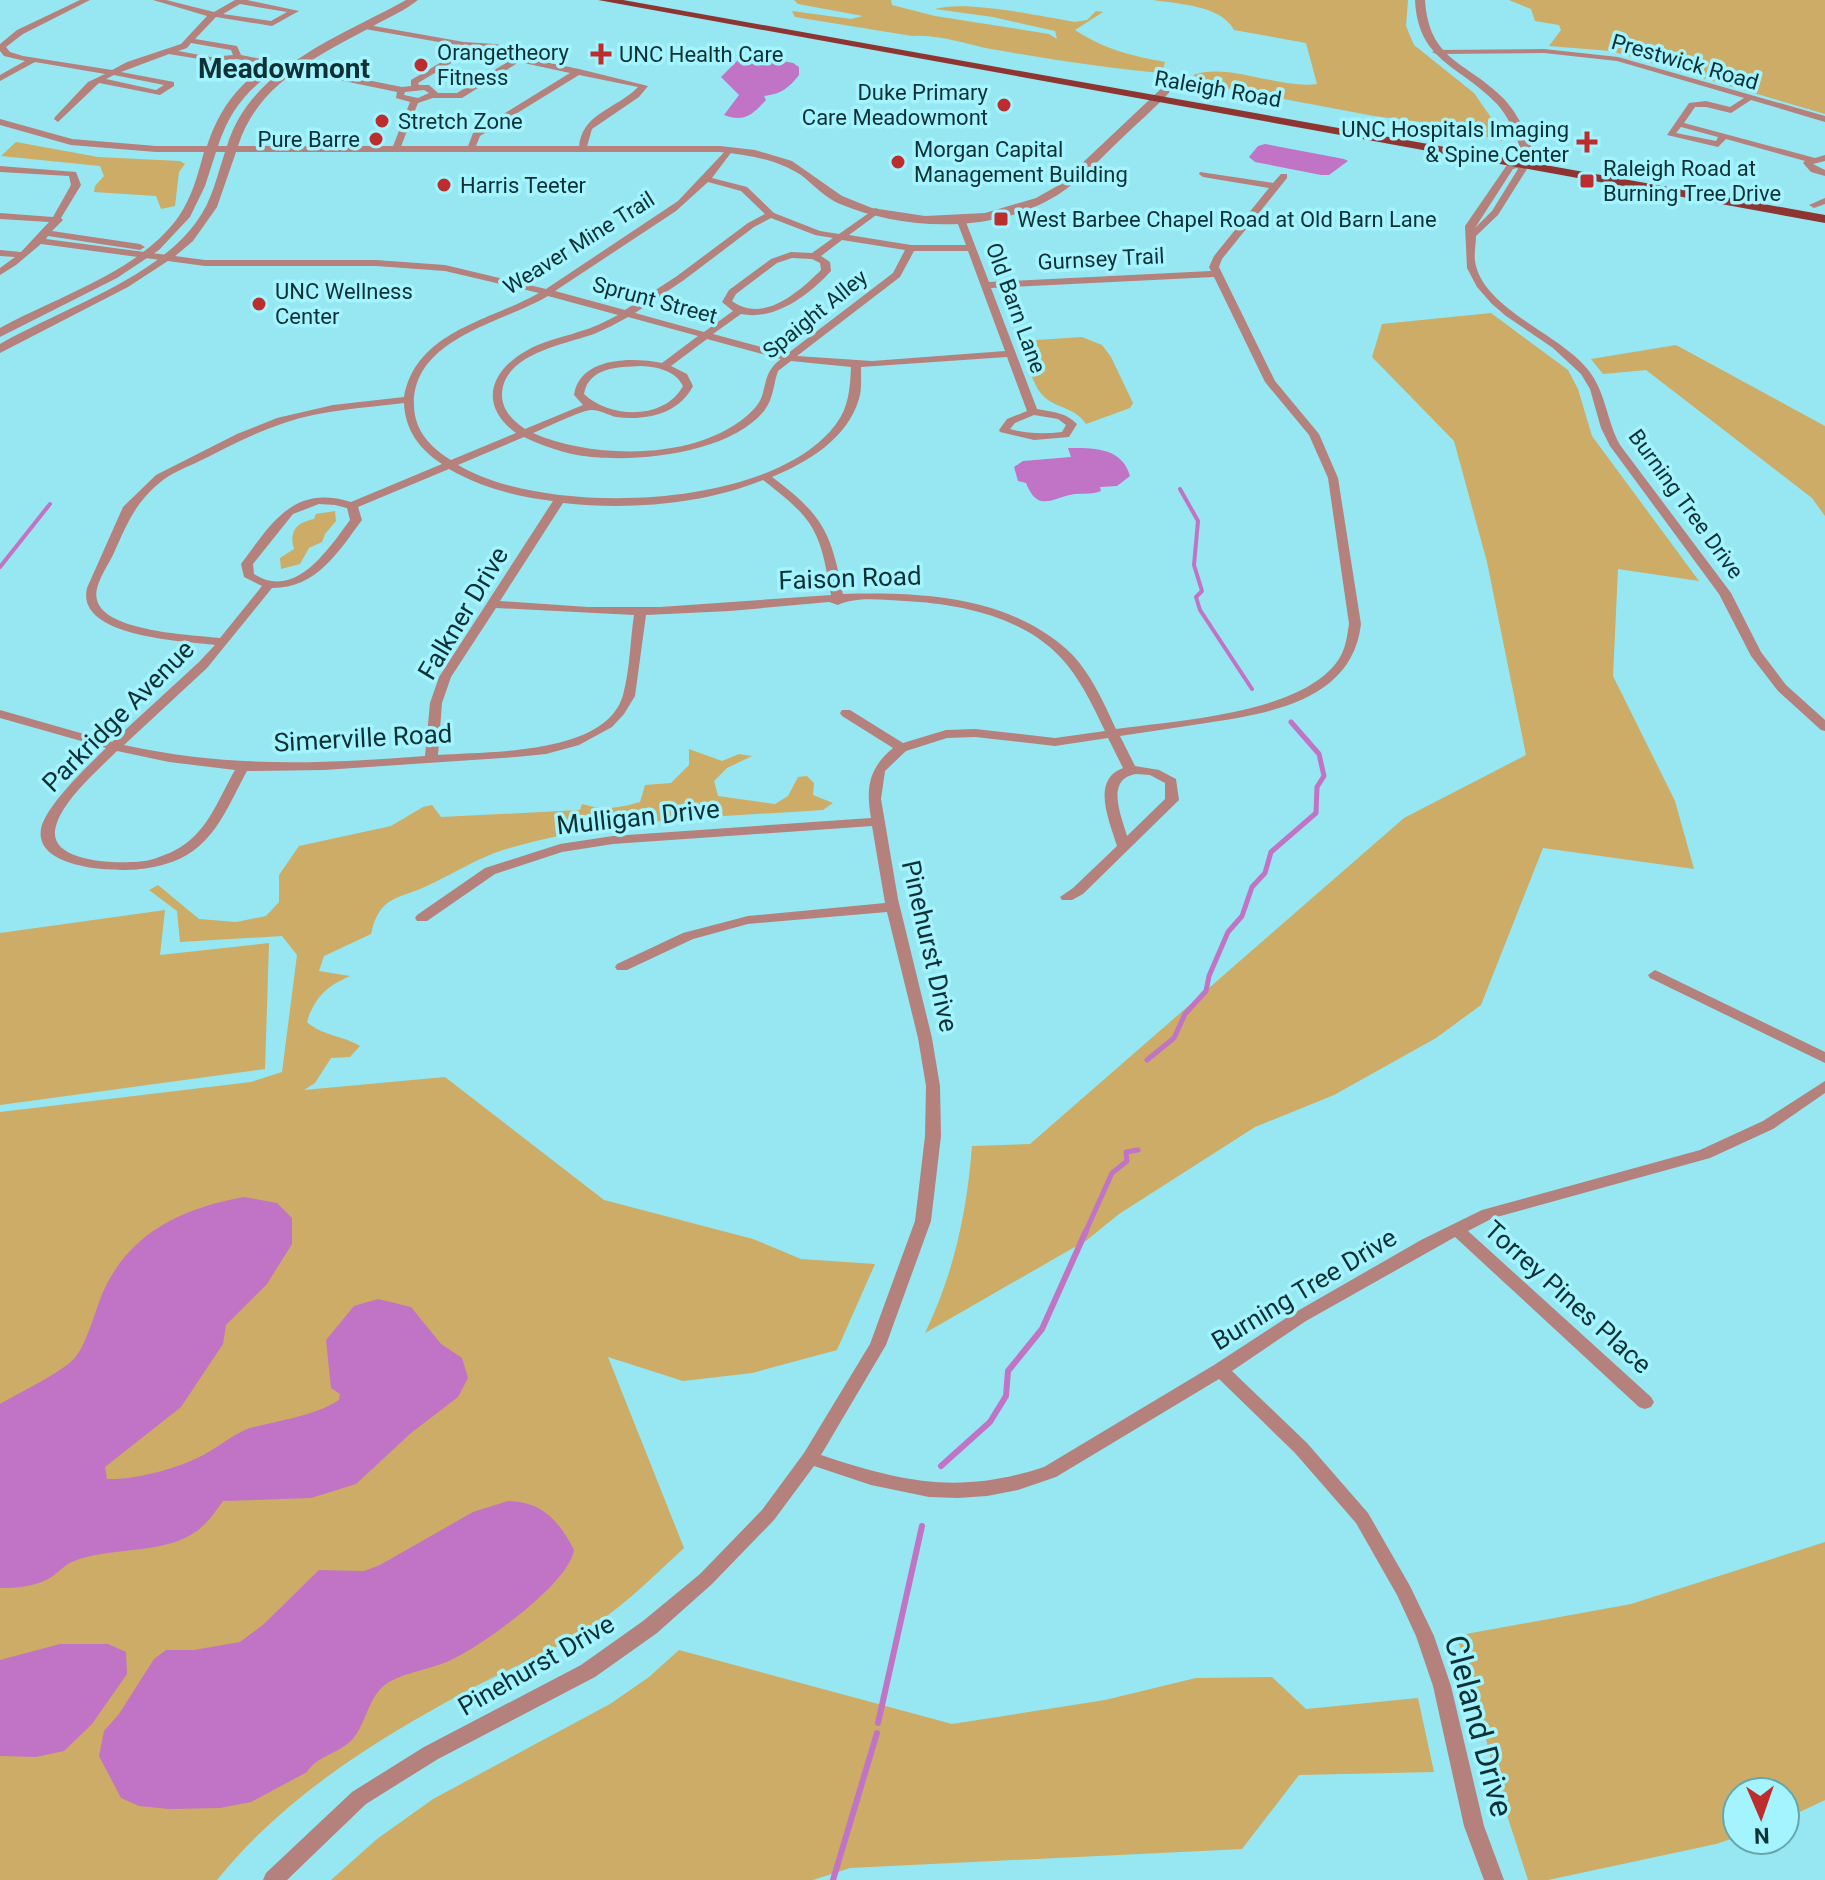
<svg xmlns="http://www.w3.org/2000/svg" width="1825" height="1880" font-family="Roboto,sans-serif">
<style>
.green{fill:#ccac66}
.water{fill:#c173c5}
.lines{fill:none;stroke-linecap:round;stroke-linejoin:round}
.stream-far2{stroke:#c173c5;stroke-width:4}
.stream-far1{stroke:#c173c5;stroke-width:5}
.stream{stroke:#c173c5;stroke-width:6}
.minor{fill:#b5817c;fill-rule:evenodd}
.tertiary{fill:#b5817c;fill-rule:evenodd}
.primary{fill:#8e3531;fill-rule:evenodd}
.poi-dot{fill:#bd2d2e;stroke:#a3f4fe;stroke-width:3}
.labels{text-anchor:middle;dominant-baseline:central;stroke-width:7;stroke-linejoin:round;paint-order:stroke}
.far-poi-label{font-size:22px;fill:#0e3135;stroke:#a3f4fe;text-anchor:start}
.far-street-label{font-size:22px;fill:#0e3135;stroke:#a3f4fe}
.street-label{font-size:26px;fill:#0e3135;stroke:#a3f4fe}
.far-district-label{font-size:28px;font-weight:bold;fill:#0e3135;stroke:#a3f4fe}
.near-street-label{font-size:32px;fill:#0e3135;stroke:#a3f4fe}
</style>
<rect width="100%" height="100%" fill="#96e7f1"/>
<g class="green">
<path d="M794 0H891L892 5 935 16 1049 34 1057 39 1055 31 993 17 935 9C966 0 1040 16 1075 22L1087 20 1096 11 1103 12 1075 30C1104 49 1132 56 1165 62L1162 73C1104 68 1048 59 991 49 965 44 939 34 912 36L795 17 792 11 851 19 863 16 798 4Z"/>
<path d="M1153 0H1408L1406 26 1414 45 1474 93 1506 139 1501 141 1445 125 1374 116 1209 85 1193 75C1228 62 1278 89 1317 84L1306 43 1234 30C1221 5 1178 4 1153 0Z"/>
<path d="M1509 0H1825V114L1611 51 1549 46 1561 30 1559 25 1535 21 1531 9Z"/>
<path d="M16 142 98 157 180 161 185 164 179 172 175 206 161 209 156 196 94 192 95 186 104 176 100 166 1 156Z"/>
<path d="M1491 313 1568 370 1578 389 1592 436 1699 581 1618 569 1613 676 1675 801 1694 869 1543 848 1481 1005 1436 1038 1334 1095 1255 1127 1119 1214 1087 1240 925 1333C954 1273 967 1212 972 1146L1030 1144 1404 818 1526 755 1487 562 1454 441 1372 357 1382 324Z"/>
<path d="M1082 337 1102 345 1111 357 1133 403 1130 408 1086 424C1076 409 1062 409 1048 400 1031 388 1028 360 1021 341Z"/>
<path d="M1676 345 1825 426V516L1812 498 1646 370 1603 374 1591 359Z"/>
<path d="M335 511 336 521 325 534 322 542 309 548 300 564 281 569 280 558 294 549C289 531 296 523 314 519L316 514Z"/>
<path d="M689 749 722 761 739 754 752 756 727 768 714 781 718 796 775 804 788 796 798 777 807 776 814 783 813 795 833 803 823 810C716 817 606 819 503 850 478 858 454 873 431 884 400 900 380 893 371 934L324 956 319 971 350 976C327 986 314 998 307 1022 322 1036 342 1035 360 1046L350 1057 331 1058 315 1083 304 1090 445 1077 604 1200 753 1239 801 1259 875 1264 837 1350 752 1373 683 1381 608 1357 684 1548C656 1574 629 1601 597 1623 560 1648 518 1664 478 1685 383 1735 285 1795 217 1880H0V1112L251 1082 282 1072 297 955 282 936 180 942 177 911 149 890 158 885 199 919 236 922 266 916 279 902V875L299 846 391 826 423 807 432 805 441 817 580 810 582 804C604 811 619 808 640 802L645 785 671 783 689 765Z"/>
<path d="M165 910 160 955 269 943 265 1069 0 1105V933Z"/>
<path d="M1825 1542V1800L1785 1819V1792H1737V1837L1716 1844 1548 1880H1528L1495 1778 1469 1665 1455 1636 1631 1604Z"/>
<path d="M679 1650 952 1724 1105 1700 1196 1678 1272 1677 1306 1709 1418 1698 1434 1772 1299 1775 1242 1849 850 1868 813 1880H331L377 1839 433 1799 610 1704 649 1677Z"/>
</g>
<g class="water">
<path d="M755 56 793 63 799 67V75C789 88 781 94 764 96L766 100C753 114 744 123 724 115L739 95 721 77 739 59Z"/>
<path d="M1265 144 1344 159 1348 161 1329 175H1321L1255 162 1249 157 1258 146Z"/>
<path d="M1068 448C1093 448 1122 447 1130 476L1117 486 1100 487 1101 491C1092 495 1085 493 1075 494 1053 497 1038 514 1026 483L1018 481 1014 467 1023 461 1071 457Z"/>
<path d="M244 1197 277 1203 292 1218V1244L267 1284 226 1325 223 1344 181 1407 105 1467 107 1479C137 1480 180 1468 207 1453 221 1445 235 1433 250 1428 280 1420 312 1417 339 1400L340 1394 331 1388 326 1340 354 1306 378 1299 411 1307 441 1344 462 1358 468 1378 458 1397 411 1433 356 1484 311 1498 223 1501C217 1509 211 1518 204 1525 171 1557 114 1545 74 1561 64 1565 57 1574 48 1579 33 1587 17 1588 0 1588V1404C17 1394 62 1372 74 1359 87 1344 95 1311 103 1292 130 1232 183 1208 244 1197Z"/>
<path d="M508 1501C543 1502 559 1521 574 1550 569 1583 487 1642 455 1658 435 1669 403 1672 386 1684 369 1696 367 1720 355 1736 343 1753 317 1755 307 1772L251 1802 220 1808 169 1809 139 1806 121 1798 99 1756 104 1731 119 1714 154 1659 166 1650H194L240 1642 264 1624 319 1570 364 1571 380 1565 473 1512Z"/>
<path d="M60 1644H108L126 1652 127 1674 92 1724 64 1751 36 1757 0 1756V1660Z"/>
</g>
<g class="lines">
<g class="stream-far2">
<path d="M1180 489 1198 521 1194 565 1202 591 1196 597 1200 610 1252 689"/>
<path d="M0 567 50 504"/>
</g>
<g class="stream-far1">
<path d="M1147 1060 1174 1038 1185 1014 1206 991 1209 976 1228 932 1242 916 1252 887 1265 873 1271 852 1316 813 1317 787 1324 776 1319 754 1291 722"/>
<path d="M1085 1233 1112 1173 1127 1161 1126 1152 1138 1150"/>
</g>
<g class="stream">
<path d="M941 1466 990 1422 1006 1396 1008 1371 1042 1329 1086 1231"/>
<path d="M878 1723 922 1526"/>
<path d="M833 1880 877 1733"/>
</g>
<g class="minor">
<path d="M80 0H90L23 34 6 47 10 52 23 56 112 70 127 62 181 44 207 16 153 0H166L214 12 235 0H247L299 11 272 26 216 17 195 39 237 46 241 55 402 87 411 86V80L467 47 365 29 364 27 368 25 464 42 496 44 521 51 522 57 579 69 648 86 639 97 592 129 586 150 579 148C581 113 617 109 638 87L579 75 480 136 474 151H468L467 149 473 133 570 73 519 62 462 98H433L418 103 400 149 396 152 392 149 410 102 396 98 397 92 237 59 211 61 169 54 121 72 174 82V86L160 95 99 83 58 122 54 119 55 117 88 82 105 74 35 62 0 81V75L25 61 4 56 0 51V44L17 30ZM240 4 287 12 271 21 223 14ZM191 43 231 50 233 55 211 57 178 51 187 48ZM478 47 495 48 514 54V58L457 93H438L429 85H419L418 83ZM114 75 164 85 156 90 106 79ZM424 90 429 93 418 98 404 95 405 92Z"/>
<path d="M1544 49 1618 57 1825 116V122L1751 100 1731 113 1706 107H1695L1684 123 1815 158 1825 155V161L1813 164 1825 170V176L1811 172 1803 163 1805 161 1726 139 1718 147 1667 135 1689 103 1706 101 1730 107 1744 98 1617 61 1544 53 1436 54 1432 52 1436 50ZM1681 127 1718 137 1716 141 1676 133Z"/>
<path d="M729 147 733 150 712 178 747 187 774 213 820 231 839 234 876 208 881 211 879 213 849 235 911 245H966L956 219 964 217 989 282 1211 271 1209 267 1214 256 1269 188 1203 177 1199 174 1200 172 1273 183 1281 174H1287V178L1222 259 1219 267 1275 381 1319 434 1338 478 1361 624C1352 701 1270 713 1206 723 1178 727 1149 732 1120 736L1135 766 1159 770 1176 779 1179 800 1083 894 1072 900H1062L1060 897 1073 888 1117 846C1110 822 1090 780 1123 768L1108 738 1055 746 975 737 947 738 906 751 885 771 881 799 898 899 932 1038 940 1086 941 1136 931 1221 886 1345 821 1455C902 1482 960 1495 1044 1467L1214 1365 1294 1313 1421 1240 1482 1210 1700 1150 1763 1121 1825 1081V1093L1773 1129 1710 1158 1493 1218 1468 1231 1651 1397 1654 1402 1651 1407 1645 1409 1639 1407 1455 1237 1306 1321 1232 1371 1307 1443 1368 1513 1410 1586 1434 1636 1451 1686 1484 1826 1504 1880H1484L1464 1826 1433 1686 1416 1636 1397 1595 1356 1523 1295 1453 1219 1379 1056 1477 1018 1490 987 1496 958 1498 929 1497 871 1485 814 1466 774 1520 712 1584 657 1633 595 1677 438 1759 366 1804 287 1880H263L266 1873 352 1792 424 1747 581 1665 643 1621 700 1574 762 1510 804 1453 870 1344 915 1221 925 1136 926 1086 918 1038 887 912 748 924 693 939 627 970H617L615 967 617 964 683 933 748 916 885 903 872 826 613 844 562 852 495 874 427 921H417L415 918 417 915 485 868 560 844 613 836 871 818C866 788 868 769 893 748L842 716 840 713 842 710H850L903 743 946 730 975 729 1055 738 1105 731C1094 708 1083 685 1068 666 1030 618 963 604 905 601 885 600 856 596 838 605L829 602 730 611 646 615 635 696 624 714 612 727 579 745 546 754 516 757 324 770 247 771C233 796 221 828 198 847 184 859 166 865 148 868 122 873 34 871 41 829 46 805 88 766 106 748L0 718V710L112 742 199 662 215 645C183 641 75 637 87 588L123 507 156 475 237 434 277 418 333 405 404 397C416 331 490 321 539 293L445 271 376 266H205L41 244 16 265 0 275V268L15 257 0 256V250L21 252 49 222 0 219V213L53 217 71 185 69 176 0 172V166L76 172 81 185 61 218 63 220 52 231 140 244 145 247 140 250 48 236 46 239 205 260H376L445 265 546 289 678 201ZM708 182 741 191 765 214 748 223 677 276 625 310 555 291 676 211ZM771 218 815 235 833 238 812 253 791 252 771 259 729 290 722 302 733 311 704 332 635 313 684 280 754 227ZM842 240 905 250 893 273 787 354 713 334 741 314C775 321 809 295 831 271L830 262 821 256ZM914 251H968L1005 351 872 361 797 356 900 277ZM792 258 812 259 820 263 821 270C799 292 763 324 732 301L736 294 777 263ZM1214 277 1265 382 1309 435 1328 478 1349 624C1347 636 1346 648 1339 659 1303 714 1177 720 1116 729 1103 701 1088 667 1064 647 1002 595 919 592 843 594 831 532 823 515 772 477 808 462 847 439 859 399 862 389 861 377 861 367L1007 357 1027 411 1007 419 999 430 1000 432 1034 440 1069 437 1077 424C1065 412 1053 412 1037 409L991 288ZM548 296 618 315C605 322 592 328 578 332 561 338 542 341 526 351 489 372 479 406 516 433L451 460C431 448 415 431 414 407 411 338 503 323 548 296ZM628 317 698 336 662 363C631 357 580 357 574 395L583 405 525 429C513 421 502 410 502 395 502 354 566 344 594 334 606 329 617 323 628 317ZM707 339 781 359C758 376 771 393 752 411 702 461 594 460 533 433 543 429 584 409 592 410 600 410 608 415 616 417 646 421 679 414 693 386L687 374 671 366ZM791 361 851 367C850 388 849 407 836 424 772 511 544 517 458 465L524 437C541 445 558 451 577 455 629 464 728 455 764 411 774 398 773 385 778 371ZM641 366C657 367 675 370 683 386 665 420 610 419 584 394 589 367 618 367 641 366ZM404 403C405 430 420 450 442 464L351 502C293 484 271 524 241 564L244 577 262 586 220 638C194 635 105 632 97 600 93 587 107 567 113 555 127 524 135 502 163 480 175 471 192 465 206 458 231 445 257 432 284 423 322 410 364 408 404 403ZM1034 415 1058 419 1066 425 1062 432C1044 434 1027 434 1010 429L1015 423ZM449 469C480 487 517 497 553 501L439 677 430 703 425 756C320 764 228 768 124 745L207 668 272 588C317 588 338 552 362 520L358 507ZM763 480C815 520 820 530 831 595L660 607H588L500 601 563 503C627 510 702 505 763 480ZM319 504 335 505 347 508 350 520C329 548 296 601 254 574L253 564 293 514ZM496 608 634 615C630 641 630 670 623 695 606 756 486 751 438 755L442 703 451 677ZM117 751 169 762 235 770C221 794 211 823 189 841 178 850 164 856 150 860 128 865 44 865 56 826 63 800 98 770 117 751ZM1136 774 1150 775 1165 783V799L1127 836C1121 815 1105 779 1136 774Z"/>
<path d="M1519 161 1527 169 1498 215 1476 236C1476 244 1474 253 1475 261 1482 309 1561 334 1589 371 1606 393 1607 422 1620 445L1731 593 1761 652 1786 685 1825 720V731L1821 730 1778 691 1751 656 1719 594 1610 446 1601 428 1590 389 1581 374 1553 348 1506 316 1492 304 1477 287 1467 268 1465 226 1507 165ZM1517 168 1518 169 1492 211 1475 228 1513 169Z"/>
<path d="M1825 198V204L1814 208 1809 205Z"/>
<path d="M1655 970 1825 1052V1063L1650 978 1648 975Z"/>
</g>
<g class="tertiary">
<path d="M406 0H418C406 10 389 17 375 25 320 55 258 82 238 146H720L755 150 792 161 842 196 872 208 925 216 985 213 1036 198 1059 185 1164 86 1173 88C1158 106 1138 122 1121 139 1098 161 1076 186 1047 201 986 233 902 230 840 204 825 198 814 185 801 175 777 159 748 155 720 152H236L217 207 193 241 174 257 128 287 0 353V344C61 309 156 279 197 221 212 201 217 176 225 152H216L205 186 190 217 159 250 117 278 0 337V328C56 297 141 271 179 216 192 197 198 174 204 152H156L71 145 0 125V119L72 139 156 146H207C218 113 234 88 263 69 271 64 278 59 287 60V64C251 84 231 107 218 146H227C251 67 340 37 406 0Z"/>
<path d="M1415 0H1425C1429 62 1467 61 1504 99 1517 113 1525 130 1532 148L1523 166 1513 164 1520 148C1515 132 1508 116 1497 104 1460 65 1418 62 1415 0Z"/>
</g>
<path class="primary" d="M598 0H623L1825 215V223Z"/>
</g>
<g class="poi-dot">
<path d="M597 42h8v8h8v8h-8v8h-8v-8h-8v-8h8z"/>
<circle cx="421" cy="65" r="8"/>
<circle cx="1004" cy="105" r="8"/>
<circle cx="382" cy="121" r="8"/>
<circle cx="376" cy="139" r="8"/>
<path d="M1583 130h8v8h8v8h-8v8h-8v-8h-8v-8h8z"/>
<circle cx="898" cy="162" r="8"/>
<rect x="1579" y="173" width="16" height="16" rx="4"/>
<circle cx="444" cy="185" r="8"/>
<rect x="993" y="211" width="16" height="16" rx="4"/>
<circle cx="259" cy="304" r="8"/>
</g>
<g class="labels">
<g class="far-poi-label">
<text x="437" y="52">Orangetheory<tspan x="437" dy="25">Fitness</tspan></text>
<text x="619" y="54">UNC Health Care</text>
<text x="988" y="92" text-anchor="end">Duke Primary<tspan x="988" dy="25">Care Meadowmont</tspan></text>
<text x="398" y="121">Stretch Zone</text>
<text x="1569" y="129" text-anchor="end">UNC Hospitals Imaging<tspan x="1569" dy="25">&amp; Spine Center</tspan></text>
<text x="360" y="139" text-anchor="end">Pure Barre</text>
<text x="914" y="149">Morgan Capital<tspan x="914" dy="25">Management Building</tspan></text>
<text x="1603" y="168">Raleigh Road at<tspan x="1603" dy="25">Burning Tree Drive</tspan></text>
<text x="460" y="185">Harris Teeter</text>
<text x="1017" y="219">West Barbee Chapel Road at Old Barn Lane</text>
<text x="275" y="291">UNC Wellness<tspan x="275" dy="25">Center</tspan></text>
</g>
<g class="far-street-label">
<text transform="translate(1685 62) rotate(16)">Prestwick Road</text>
<text transform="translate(1218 89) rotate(10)">Raleigh Road</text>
<text transform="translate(579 243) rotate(-32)">Weaver Mine Trail</text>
<text transform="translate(1101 259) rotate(-3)">Gurnsey Trail</text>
<text transform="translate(655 300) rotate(15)">Sprunt Street</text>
<text transform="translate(1016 308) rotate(70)">Old Barn Lane</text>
<text transform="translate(815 314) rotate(-39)">Spaight Alley</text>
<text transform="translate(1686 504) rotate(54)">Burning Tree Drive</text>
</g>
<g class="street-label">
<text transform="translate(850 578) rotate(-2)">Faison Road</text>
<text transform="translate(463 613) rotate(-59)">Falkner Drive</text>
<text transform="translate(118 716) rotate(-45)">Parkridge Avenue</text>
<text transform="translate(363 738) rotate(-3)">Simerville Road</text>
<text transform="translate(638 817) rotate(-6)">Mulligan Drive</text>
<text transform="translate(930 946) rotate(77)">Pinehurst Drive</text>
<text transform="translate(1304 1289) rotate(-31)">Burning Tree Drive</text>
<text transform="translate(1568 1297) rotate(42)">Torrey Pines Place</text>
<text transform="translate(536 1665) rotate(-30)">Pinehurst Drive</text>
</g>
<g class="far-district-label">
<text x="284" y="68">Meadowmont</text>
</g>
<g class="near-street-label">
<text transform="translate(1479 1726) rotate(75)">Cleland Drive</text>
</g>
</g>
<g transform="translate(1761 1816) rotate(178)"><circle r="38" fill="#a3f4fe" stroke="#67a6ae" stroke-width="2"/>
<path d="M0-6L14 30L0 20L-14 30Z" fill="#bd2d2e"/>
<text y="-12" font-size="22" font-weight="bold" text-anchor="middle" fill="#0e3135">N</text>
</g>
</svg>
